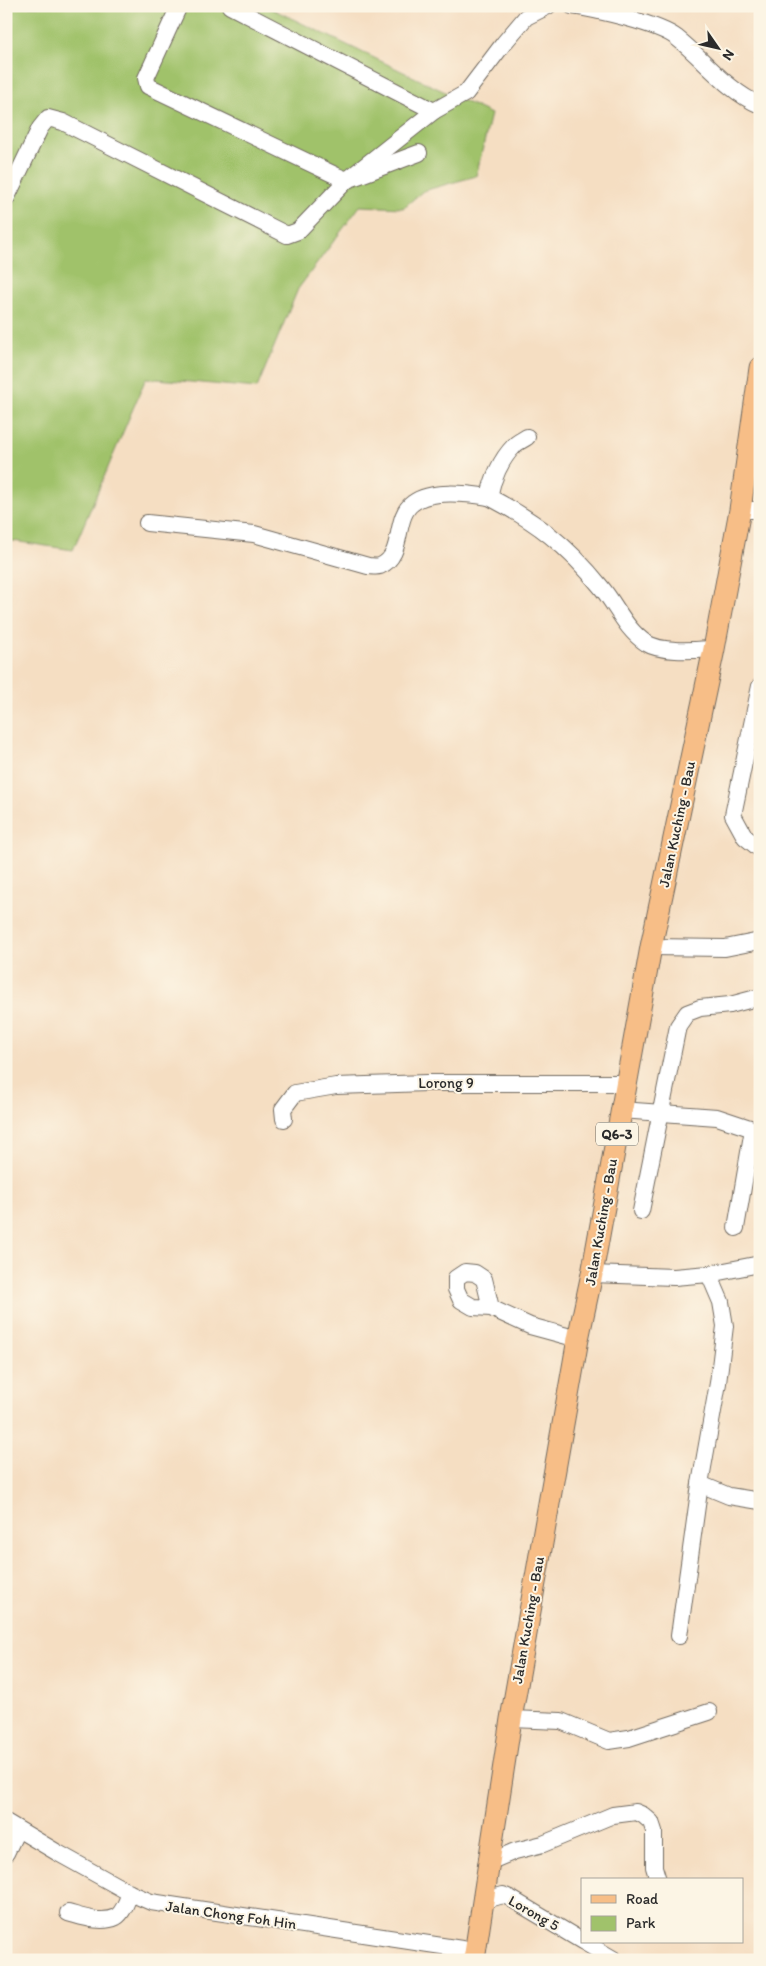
<svg xmlns="http://www.w3.org/2000/svg" width="766" height="1966" font-family="Itim,sans-serif">
<style>
.green{fill:#a0c26b;stroke:#66764b}
.lines{fill:none;stroke-linecap:round;stroke-linejoin:round}
.minor-casing{stroke:#726a60;stroke-width:18}
.major-casing{stroke:#726a60;stroke-width:23}
.minor{stroke:#fff;stroke-width:16}
.major{stroke:#f7be87;stroke-width:21}
.labels{text-anchor:middle;dominant-baseline:central;stroke-width:4;stroke-linejoin:round;paint-order:stroke}
.shield{fill:#fcf5e5;stroke:#6a6863;stroke-width:1}
.shield-label{font-size:14px;font-weight:bold;fill:#2b2b2b}
.street-label{font-size:15px;fill:#2b2b2b;stroke:#fcf5e5}
</style>
<rect width="100%" height="100%" fill="#fcf5e5"/>
<filter id="ink" filterUnits="userSpaceOnUse"><feTurbulence type="fractalNoise" baseFrequency=".02" numOctaves="2"/><feDisplacementMap in="SourceGraphic" scale="10" xChannelSelector="R" yChannelSelector="G"/><feConvolveMatrix kernelMatrix="1 2 1 2 8 2 1 2 1" color-interpolation-filters="sRGB"/></filter>
<filter id="wash" filterUnits="userSpaceOnUse"><feTurbulence type="fractalNoise" baseFrequency=".0096" numOctaves="4" result="noise"/><feDisplacementMap in="SourceGraphic" scale="20" xChannelSelector="R" yChannelSelector="G"/><feGaussianBlur stdDeviation="1.12" result="paint"/><feColorMatrix in="noise" values="0 0 0 0 0 0 0 0 0 0 0 0 0 0 0 0 0 1.4 0 .05"/><feComposite in="paint" operator="in"/></filter>
<g filter="url(#wash)">
<rect width="100%" height="100%" fill="#f5dec2"/>
<path class="green" d="M6 6H266L491 114 476 176 423 191 403 208 360 206 298 289 257 388 146 378 73 550 6 540Z"/>
</g>
<g filter="url(#ink)">
<g class="lines">
<g class="minor-casing">
<g id="minor">
<path d="M179 6 146 78 148 86 337 176 347 180 434 111"/>
<path d="M230 6 434 111 466 93 504 43 526 17 548 6"/>
<path d="M572 6C595 9 660 24 677 38 705 60 727 91 760 105"/>
<path d="M6 199 40 128 48 118 63 122 287 235 298 231 347 180 419 153"/>
<path d="M527 437C523 440 517 442 514 446 501 459 492 480 489 497 537 522 567 545 601 587 617 606 625 629 646 643 662 653 695 650 714 649"/>
<path d="M740 510H760"/>
<path d="M147 523 254 534 368 566C371 566 377 567 380 566 405 556 393 517 413 503 431 489 468 494 489 497"/>
<path d="M760 686 733 815 745 837 760 849"/>
<path d="M651 947 725 948 760 941"/>
<path d="M621 1110 717 1117 753 1129H760"/>
<path d="M284 1119 283 1109 295 1093 336 1086 427 1083H627"/>
<path d="M641 1211 678 1026 687 1013 700 1008 730 1005 760 997"/>
<path d="M736 1228 753 1129"/>
<path d="M592 1274 674 1277 709 1274 721 1302 725 1326 718 1383 700 1484 679 1636"/>
<path d="M709 1274 760 1264"/>
<path d="M491 1308 484 1279 475 1273 465 1272 456 1278V1289L461 1300 473 1307 491 1308 530 1326 578 1339"/>
<path d="M700 1484 729 1496 760 1501"/>
<path d="M511 1719 561 1721 609 1741 629 1738 709 1712"/>
<path d="M6 1822 58 1853 130 1893 151 1902 475 1951"/>
<path d="M6 1853 17 1830"/>
<path d="M489 1862 515 1851 543 1844 613 1815 636 1812 643 1815 651 1822 654 1831V1867L658 1880"/>
<path d="M483 1901 503 1895 510 1898 582 1941"/>
<path d="M68 1913C83 1917 101 1924 116 1917 123 1913 127 1901 130 1893"/>
<path d="M584 1942 615 1960"/>
</g>
</g>
<g class="major-casing">
<path id="major" d="M474 1960 511 1719 578 1339 592 1274 651 947 714 649 740 510 760 368"/>
</g>
<use href="#minor" class="minor"/>
<use href="#major" class="major"/>
</g>
</g>
<g class="labels">
<rect class="shield" x="596" y="1122.5" width="42" height="23" rx="4"/>
<g class="shield-label">
<text x="617" y="1134">Q6-3</text>
</g>
<g class="street-label">
<text transform="translate(677 824) rotate(-78)">Jalan Kuching - Bau</text>
<text x="446" y="1083">Lorong 9</text>
<text transform="translate(601 1222) rotate(-80)">Jalan Kuching - Bau</text>
<text transform="translate(528 1620) rotate(-80)">Jalan Kuching - Bau</text>
<text transform="translate(534 1913) rotate(30)">Lorong 5</text>
<text transform="translate(231 1915) rotate(8)">Jalan Chong Foh Hin</text>
</g>
</g>
<rect width="766" height="1966" fill="none" stroke="#fcf5e5" stroke-width="25"/>
<rect x="581" y="1878" width="162" height="65" fill="#fcf5e5" stroke="#a8a49b"/>
<rect x="591" y="1895" width="25" height="8" fill="#f7be87" stroke="#a8a49b"/>
<text x="626" y="1904" font-size="15" fill="#2b2b2b">Road</text>
<rect x="591" y="1916" width="25" height="15" fill="#a0c26b" stroke="#a8a49b"/>
<text x="626" y="1928" font-size="15" fill="#2b2b2b">Park</text>
<g transform="translate(718 48) rotate(124)" stroke="#fcf5e5" stroke-width="4" paint-order="stroke">
<path d="M0-4L9 19L0 12L-9 19Z" fill="#2b2b2b"/>
<text y="-8" font-size="14" font-weight="bold" text-anchor="middle" fill="#2b2b2b">N</text>
</g>
</svg>
